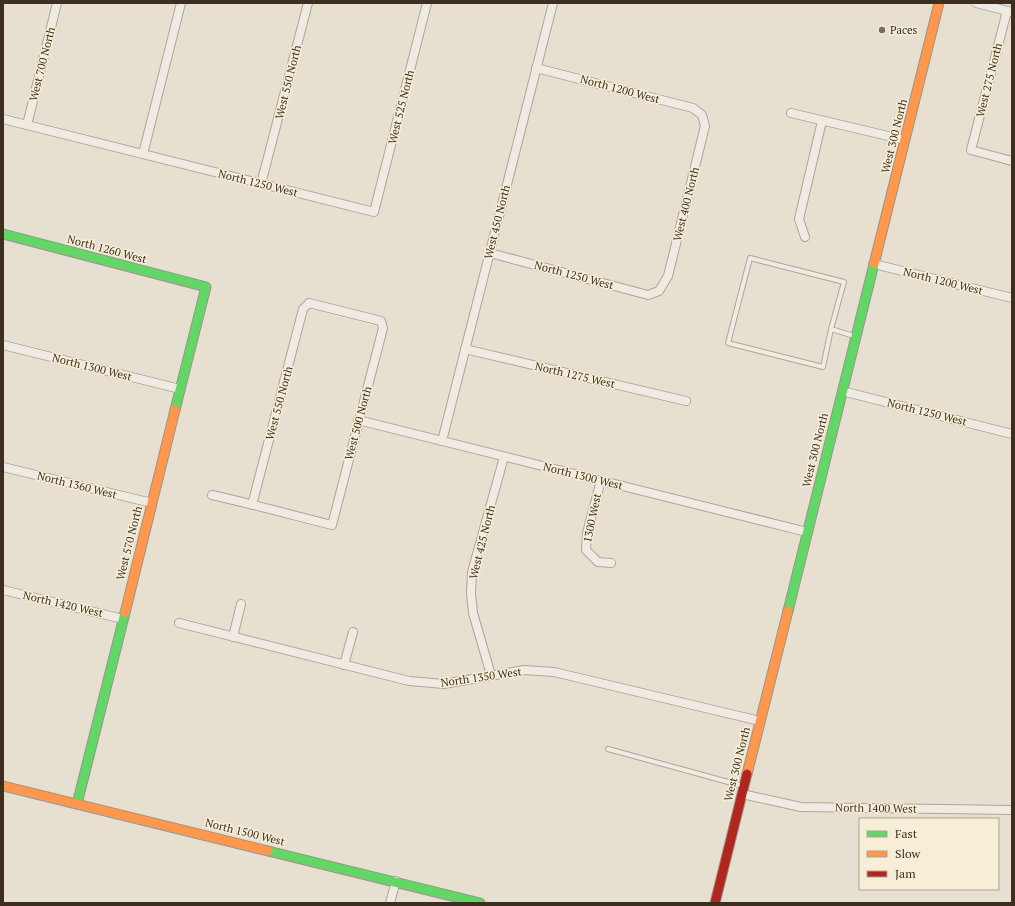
<svg xmlns="http://www.w3.org/2000/svg" width="1015" height="906" font-family="'PT Serif',serif">
<style>
.lines{fill:none;stroke-linecap:round;stroke-linejoin:round}
.lane-casing{stroke:#ada599;stroke-width:6}
.street-casing{stroke:#ada599;stroke-width:10}
.fast-casing{stroke:#9c958a;stroke-width:11}
.slow-casing{stroke:#9c958a;stroke-width:11}
.jam-casing{stroke:#9c958a;stroke-width:11}
.lane{stroke:#efebe3;stroke-width:4}
.street{stroke:#efebe3;stroke-width:8}
.fast{stroke:#63d668;stroke-width:9}
.slow{stroke:#ff974d;stroke-width:9}
.jam{stroke:#b3261e;stroke-width:9}
.poi-dot{fill:#786c5e;stroke:#f7eed8;stroke-width:1.5}
.labels{text-anchor:middle;dominant-baseline:central;stroke-width:3;stroke-linejoin:round;paint-order:stroke}
.poi-label{font-size:11px;fill:#3d2e20;stroke:#f7eed8;text-anchor:start}
.street-label{font-size:11px;fill:#3d2e20;stroke:#f7eed8}
</style>
<rect width="100%" height="100%" fill="#e7e0d1"/>
<g class="lines">
<g class="lane-casing">
<g id="lane">
<path d="M831 329 823 367 728 343 750 258 844 282 831 329 854 336"/>
<path d="M608 749 743 786"/>
</g>
</g>
<g class="street-casing">
<g id="street">
<path d="M976 3 1012 12"/>
<path d="M1007 11 971 150 1012 161"/>
<path d="M791 113 905 140"/>
<path d="M3 119 374 212 427 3"/>
<path d="M27 125 57 3"/>
<path d="M143 154 181 3"/>
<path d="M261 184 308 3"/>
<path d="M805 237 799 219 822 121"/>
<path d="M490 253 648 295 659 291 668 276 705 126 702 115 693 108 536 68"/>
<path d="M874 264 1012 298"/>
<path d="M3 345 180 389"/>
<path d="M465 349 686 401"/>
<path d="M842 391 1012 434"/>
<path d="M358 420 807 532"/>
<path d="M442 441 553 3"/>
<path d="M3 467 152 503"/>
<path d="M601 480 587 533 586 550 598 562 611 563"/>
<path d="M212 495C252 504 292 515 332 525L383 328 381 321 309 303 303 309 252 505"/>
<path d="M3 590 123 619"/>
<path d="M179 623 409 681 444 684 524 670 554 672 760 721"/>
<path d="M233 637 241 604"/>
<path d="M344 665 353 632"/>
<path d="M491 675 473 613 471 593 472 572 504 457"/>
<path d="M742 794 801 807 1012 810"/>
<path d="M390 903 396 881"/>
</g>
</g>
<g class="fast-casing">
<g id="fast">
<path d="M3 234 206 287 175 410"/>
<path d="M788 611 874 264"/>
<path d="M77 804 125 613"/>
<path d="M268 851 480 903"/>
</g>
</g>
<g class="slow-casing">
<g id="slow">
<path d="M874 264 939 3"/>
<path d="M125 613 175 410"/>
<path d="M747 774 788 611"/>
<path d="M3 786 268 851"/>
</g>
</g>
<g class="jam-casing">
<path id="jam" d="M715 903 747 774"/>
</g>
<use href="#lane" class="lane"/>
<use href="#street" class="street"/>
<use href="#fast" class="fast"/>
<use href="#slow" class="slow"/>
<use href="#jam" class="jam"/>
</g>
<circle class="poi-dot" cx="882" cy="30" r="4"/>
<g class="labels">
<g class="poi-label">
<text x="890" y="30">Paces</text>
</g>
<g class="street-label">
<text transform="translate(42 64) rotate(-76)">West 700 North</text>
<text transform="translate(989 80) rotate(-76)">West 275 North</text>
<text transform="translate(288 82) rotate(-76)">West 550 North</text>
<text transform="translate(620 89) rotate(15)">North 1200 West</text>
<text transform="translate(401 107) rotate(-76)">West 525 North</text>
<text transform="translate(894 136) rotate(-76)">West 300 North</text>
<text transform="translate(258 183) rotate(14)">North 1250 West</text>
<text transform="translate(686 204) rotate(-76)">West 400 North</text>
<text transform="translate(497 222) rotate(-76)">West 450 North</text>
<text transform="translate(107 249) rotate(15)">North 1260 West</text>
<text transform="translate(574 275) rotate(15)">North 1250 West</text>
<text transform="translate(943 281) rotate(14)">North 1200 West</text>
<text transform="translate(92 367) rotate(14)">North 1300 West</text>
<text transform="translate(575 375) rotate(13)">North 1275 West</text>
<text transform="translate(279 403) rotate(-75)">West 550 North</text>
<text transform="translate(927 412) rotate(14)">North 1250 West</text>
<text transform="translate(358 423) rotate(-75)">West 500 North</text>
<text transform="translate(815 450) rotate(-76)">West 300 North</text>
<text transform="translate(583 476) rotate(14)">North 1300 West</text>
<text transform="translate(77 485) rotate(14)">North 1360 West</text>
<text transform="translate(592 518) rotate(-78)">1300 West</text>
<text transform="translate(482 542) rotate(-76)">West 425 North</text>
<text transform="translate(129 543) rotate(-76)">West 570 North</text>
<text transform="translate(63 604) rotate(13)">North 1420 West</text>
<text transform="translate(481 677) rotate(-8)">North 1350 West</text>
<text transform="translate(737 764) rotate(-76)">West 300 North</text>
<text transform="translate(876 808) rotate(1)">North 1400 West</text>
<text transform="translate(245 832) rotate(14)">North 1500 West</text>
</g>
</g>
<rect width="1015" height="906" fill="none" stroke="#3d2e20" stroke-width="8"/>
<rect x="859" y="818" width="140" height="72" fill="#f7eed8" stroke="#ada18e"/>
<rect x="867" y="831" width="20" height="6" fill="#63d668" stroke="#ada18e"/>
<text x="895" y="838" font-size="12" fill="#3d2e20">Fast</text>
<rect x="867" y="851" width="20" height="6" fill="#ff974d" stroke="#ada18e"/>
<text x="895" y="858" font-size="12" fill="#3d2e20">Slow</text>
<rect x="867" y="871" width="20" height="6" fill="#b3261e" stroke="#ada18e"/>
<text x="895" y="878" font-size="12" fill="#3d2e20">Jam</text>
</svg>
